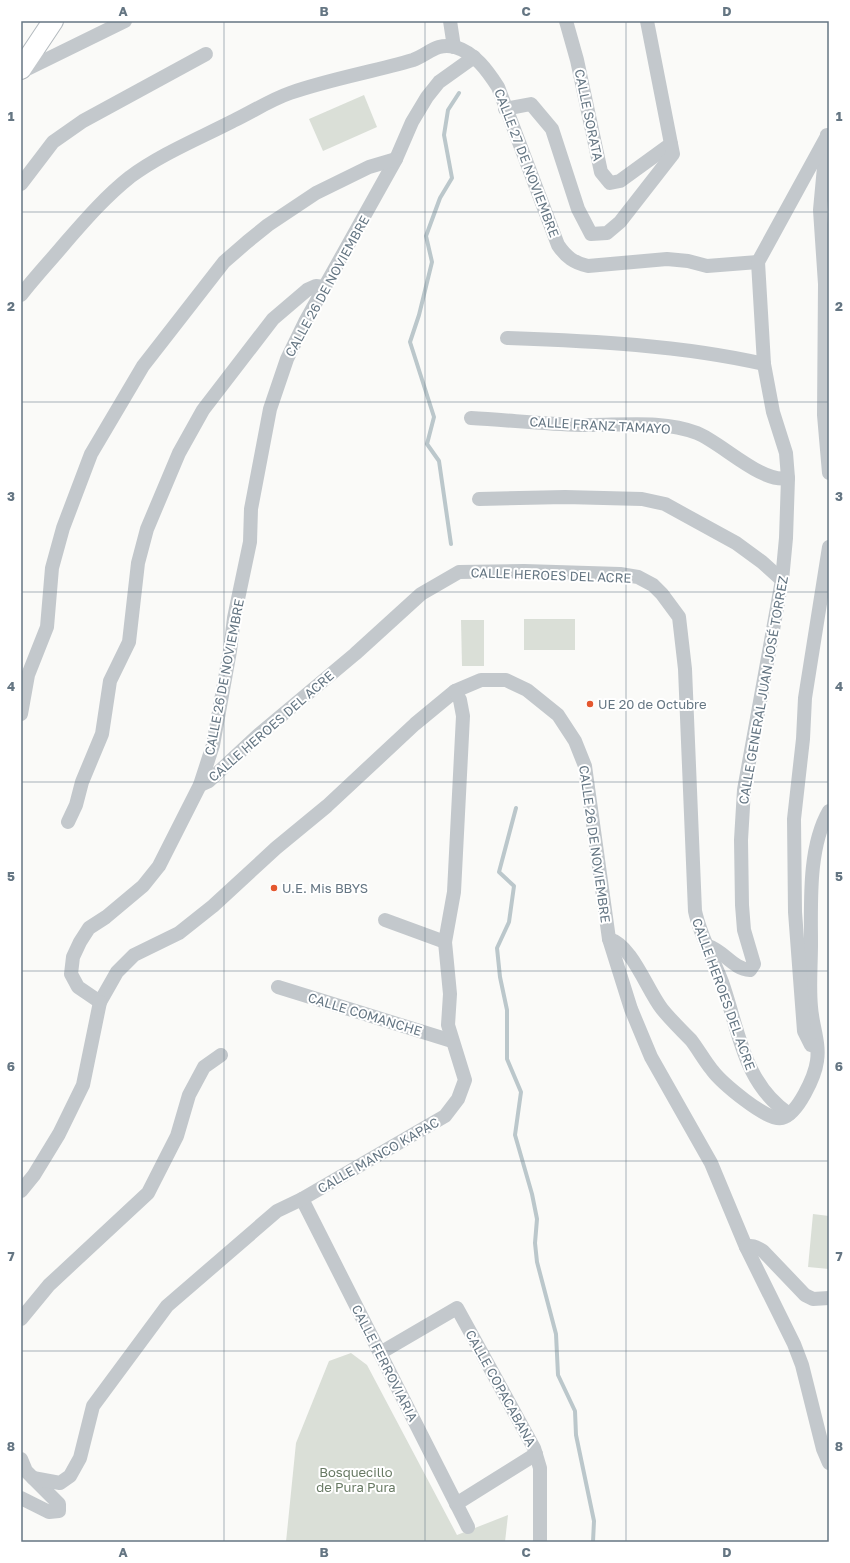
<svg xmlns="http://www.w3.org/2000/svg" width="850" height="1563" font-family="'Golos Text',sans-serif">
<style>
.green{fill:#dadfd7}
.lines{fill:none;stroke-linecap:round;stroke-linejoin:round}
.stream{stroke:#bbc7cb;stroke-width:4}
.secondary-casing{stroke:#b3babf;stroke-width:22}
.street{stroke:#c3c8cc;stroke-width:14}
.secondary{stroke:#fff;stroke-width:20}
.grid{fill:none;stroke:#657683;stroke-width:1;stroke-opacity:0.55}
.poi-dot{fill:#e4572e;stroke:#fff;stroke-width:1.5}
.labels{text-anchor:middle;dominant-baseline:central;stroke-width:4;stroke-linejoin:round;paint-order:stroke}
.street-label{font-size:13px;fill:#657683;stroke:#fff}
.poi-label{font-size:13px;fill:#657683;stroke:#fff;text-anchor:start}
.park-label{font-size:13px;fill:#687a64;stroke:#fff}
.neatline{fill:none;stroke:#657683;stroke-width:1.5}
.grid-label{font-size:13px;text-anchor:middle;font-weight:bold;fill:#657683}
</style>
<rect width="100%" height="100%" fill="#fafaf8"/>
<g class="green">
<path d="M364 95 377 127 323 151 309 119Z"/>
<rect x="524" y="619" width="51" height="31"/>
<path d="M461 620H484V666H462Z"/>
<path d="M813 1214 829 1216V1269L808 1267Z"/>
<path d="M351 1353 367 1365 457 1535 508 1515 505 1542H286L296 1443 329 1361Z"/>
</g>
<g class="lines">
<g class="stream">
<path d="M451 544 439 461 427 444 434 417 410 342 419 315 432 262 426 236 440 198 452 178 444 135 448 110 459 93"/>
<path d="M516 808 499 872 514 886 509 922 497 948 500 977 507 1010V1059L521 1092 515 1135 532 1194 537 1219 535 1243 537 1262 556 1334 558 1375 575 1411 576 1435 594 1521 593 1542"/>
</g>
<g class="secondary-casing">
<path id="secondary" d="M21 69 53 21"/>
</g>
<g class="street">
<path d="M450 21 454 47"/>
<path d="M566 21 577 60 601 172 610 183 620 181 671 144"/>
<path d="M474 57 439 82 427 97 412 122 396 159 305 322 287 359 270 409 251 509 250 542 234 618 230 651 213 745 200 785 159 866 143 886 106 917 89 928 80 942 73 957 71 974 78 987 100 1002 117 972 134 955 179 933 213 906 276 848 327 806 415 724 455 691 481 680H506L527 690 558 715 575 741 585 766 609 939 631 1009 651 1057 711 1163 746 1247 794 1344 802 1365 823 1449 829 1463"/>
<path d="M21 72 125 21"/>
<path d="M505 109 531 104 552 129 578 209 591 234 607 233 620 222 673 154 647 21"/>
<path d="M827 135 820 210 825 284 824 415 829 473"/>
<path d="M21 184 53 142 83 121 206 54"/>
<path d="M758 262 827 136"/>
<path d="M21 295C35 277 51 260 66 242 86 219 106 196 130 177 161 154 198 139 233 121 252 112 270 100 290 93 330 79 372 72 413 60 428 55 436 42 455 47 475 53 487 70 498 87L558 245C566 257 574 263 588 266L667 259 688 261 707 266 758 262"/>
<path d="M507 338C593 341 680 345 764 364"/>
<path d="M471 418C508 420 544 424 580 425 618 426 661 419 697 433 722 443 762 484 788 478"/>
<path d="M479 499 565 497 642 499 665 504 736 543 762 562 782 580"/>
<path d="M21 714 28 675 47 627 52 568 63 528 91 454 143 366 224 262 247 242 268 225 316 193 369 167 396 159"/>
<path d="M200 785 209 781 256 737 355 654 421 594 459 572 524 571 620 574 638 577 653 585 662 594 679 617 685 669 695 911C700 935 713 958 722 982 739 1030 743 1083 789 1114"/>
<path d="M68 822 76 805 82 782 102 734 110 681 129 642 138 563 147 529 179 453 203 410 273 319 307 290 316 286 324 287"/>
<path d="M385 920 445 942"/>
<path d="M609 939C632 945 647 990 662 1009 671 1020 681 1030 691 1040 698 1049 704 1060 712 1070 721 1082 767 1122 782 1118 798 1114 815 1076 817 1061 820 1043 812 1025 811 1007 809 987 811 965 811 944 811 903 808 847 829 811"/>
<path d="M708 946C724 951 733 969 750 970L754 964 744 930 742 905 741 840 744 790 782 580 786 538 788 478 786 453 773 412 764 364 758 262"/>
<path d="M278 987 452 1041"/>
<path d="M817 1046 811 1045 804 1031 795 912 794 819 803 739 805 698 829 547"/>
<path d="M21 1191 34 1175 59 1134 83 1085 100 1002"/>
<path d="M302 1199 468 1527"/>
<path d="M746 1247C753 1244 757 1248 763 1251L805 1295 813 1299 829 1298"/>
<path d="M21 1319 49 1285 148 1193 177 1136 189 1095 204 1067 221 1055"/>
<path d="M380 1353 457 1308 534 1448 540 1468V1542"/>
<path d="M21 1459 26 1471 59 1504V1511L49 1512 21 1498"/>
<path d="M33 1478 60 1483 70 1476 80 1458 93 1406 167 1306 277 1211 302 1199 445 1116 458 1099 465 1080 448 1025 450 994 445 942 454 892 463 716 460 700 455 691"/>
<path d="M456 1504 536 1454"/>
</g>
<use href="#secondary" class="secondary"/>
</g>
<path class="grid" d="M224 21V1542M425 21V1542M626 21V1542M21 212H829M21 402H829M21 592H829M21 782H829M21 971H829M21 1161H829M21 1351H829"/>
<g class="poi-dot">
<circle cx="590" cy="704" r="4"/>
<circle cx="274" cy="888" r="4"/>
</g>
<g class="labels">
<g class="street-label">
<text transform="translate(589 115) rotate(78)">CALLE SORATA</text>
<text transform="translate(527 163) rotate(69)">CALLE 27 DE NOVIEMBRE</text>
<text transform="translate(327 286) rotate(-61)">CALLE 26 DE NOVIEMBRE</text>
<text transform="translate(600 425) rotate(3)">CALLE FRANZ TAMAYO</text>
<text transform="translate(551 575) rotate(2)">CALLE HEROES DEL ACRE</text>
<text transform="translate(224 677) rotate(-79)">CALLE 26 DE NOVIEMBRE</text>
<text transform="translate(763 690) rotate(-80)">CALLE GENERAL JUAN JOSÉ TORREZ</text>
<text transform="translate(271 726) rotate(-41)">CALLE HEROES DEL ACRE</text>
<text transform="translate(595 844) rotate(82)">CALLE 26 DE NOVIEMBRE</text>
<text transform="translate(724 994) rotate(70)">CALLE HEROES DEL ACRE</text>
<text transform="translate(365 1014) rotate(17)">CALLE COMANCHE</text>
<text transform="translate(378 1155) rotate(-30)">CALLE MANCO KAPAC</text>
<text transform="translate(385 1363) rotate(63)">CALLE FERROVIARIA</text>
<text transform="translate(501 1388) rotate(61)">CALLE COPACABANA</text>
</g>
<g class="poi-label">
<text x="598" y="704">UE 20 de Octubre</text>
<text x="282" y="888">U.E. Mis BBYS</text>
</g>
<g class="park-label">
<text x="356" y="1472">Bosquecillo<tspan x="356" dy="15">de Pura Pura</tspan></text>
</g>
</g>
<rect width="850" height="1563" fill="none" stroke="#ffffff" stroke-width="44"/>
<rect x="22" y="22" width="806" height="1519" class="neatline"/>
<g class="grid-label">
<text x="123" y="16">A</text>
<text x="324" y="16">B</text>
<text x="526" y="16">C</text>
<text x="727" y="16">D</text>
<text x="11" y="121">1</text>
<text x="839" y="121">1</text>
<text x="11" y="311">2</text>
<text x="839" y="311">2</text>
<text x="11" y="501">3</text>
<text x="839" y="501">3</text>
<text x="11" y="691">4</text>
<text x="839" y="691">4</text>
<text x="11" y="881">5</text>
<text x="839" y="881">5</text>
<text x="11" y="1071">6</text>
<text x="839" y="1071">6</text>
<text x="11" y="1261">7</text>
<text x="839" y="1261">7</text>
<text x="11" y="1451">8</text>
<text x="839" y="1451">8</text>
<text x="123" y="1557">A</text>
<text x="324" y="1557">B</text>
<text x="526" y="1557">C</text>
<text x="727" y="1557">D</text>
</g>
</svg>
